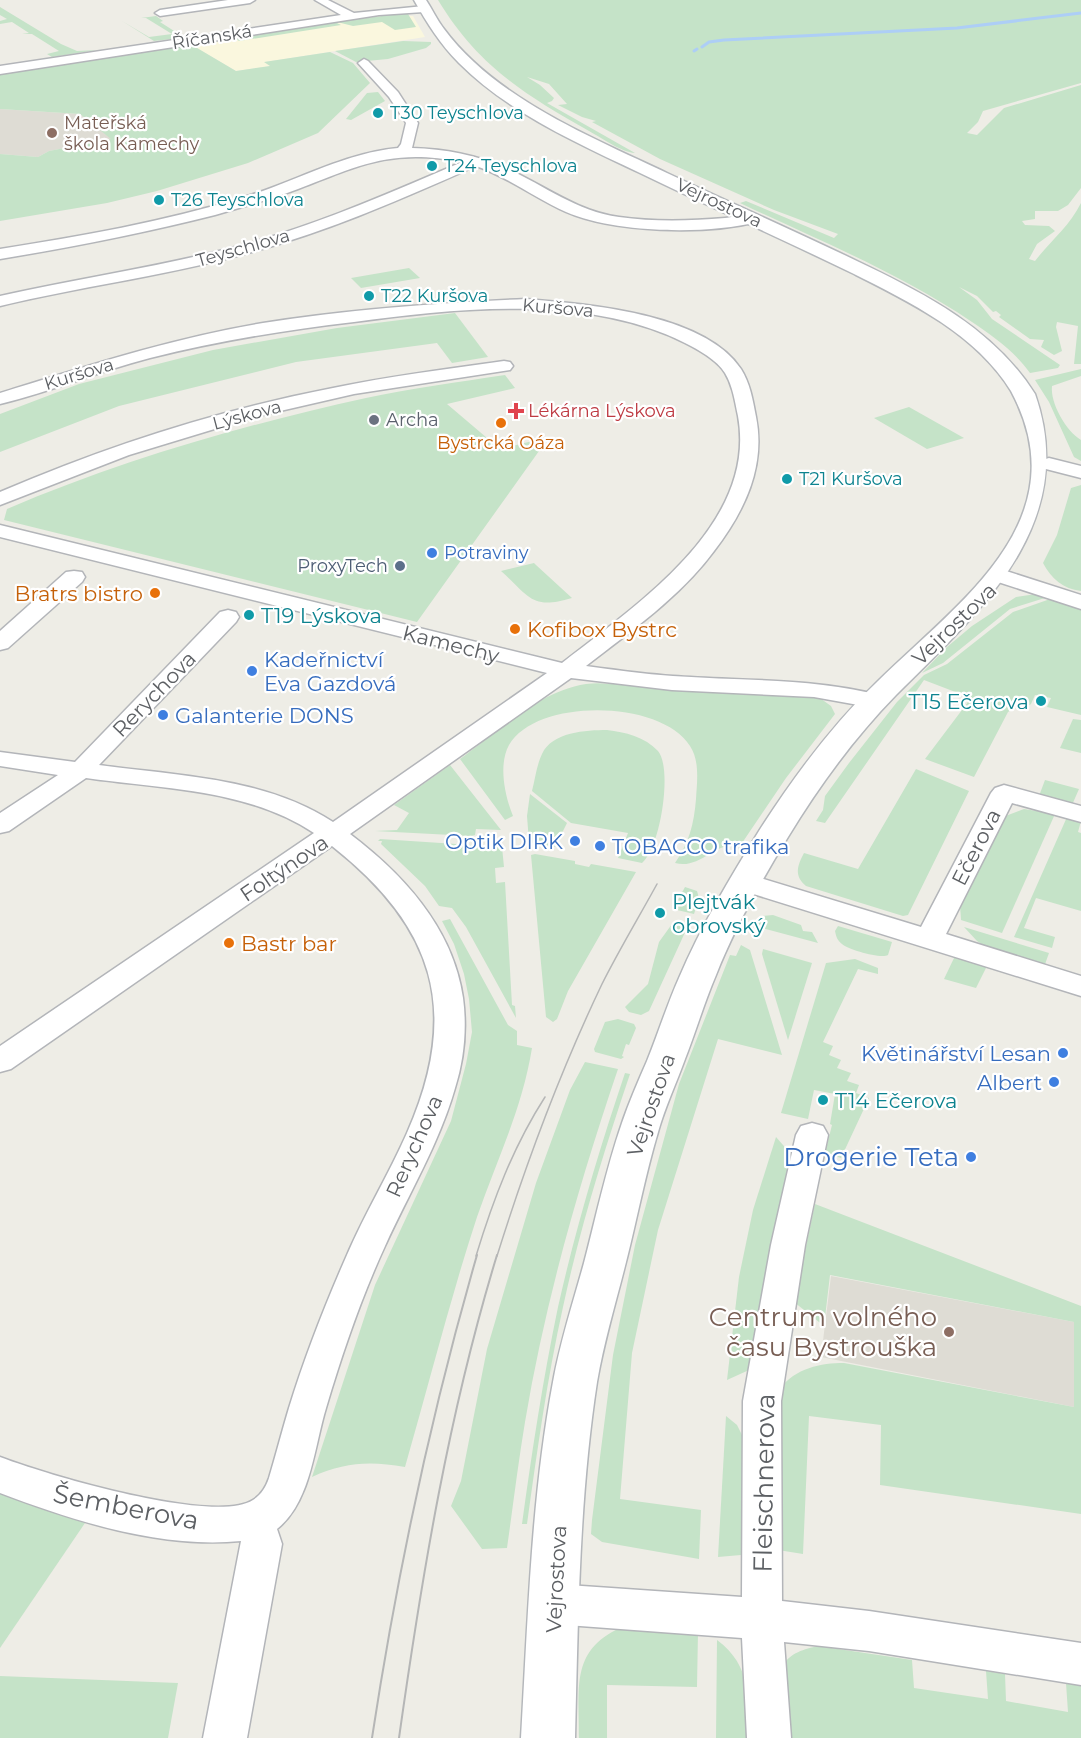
<svg xmlns="http://www.w3.org/2000/svg" width="1081" height="1738" font-family="Montserrat,sans-serif">
<style>
.commercial{fill:#faf7de}
.education{fill:#dedcd4}
.green{fill:#c5e3c8}
.lines{fill:none;stroke-linecap:round;stroke-linejoin:round}
.stream{stroke:#adcef6;stroke-width:3}
.street-casing{stroke:#b3b5b9;stroke-width:3}
.secondary-casing{stroke:#b4b7bb;stroke-width:3}
.street{fill:#fff;fill-rule:evenodd}
.secondary{fill:#fff;fill-rule:evenodd}
.tram-far1{stroke:#b5b6b6;stroke-width:1.5}
.tram{stroke:#b5b6b6;stroke-width:2}
.culture-dot{fill:#0f9aa8;stroke:#fff;stroke-width:2}
.education-dot{fill:#8d6e63;stroke:#fff;stroke-width:2}
.health-dot{fill:#e0444e;stroke:#fff;stroke-width:2}
.worship-dot{fill:#6b7280;stroke:#fff;stroke-width:2}
.food-dot{fill:#e8710a;stroke:#fff;stroke-width:2}
.shop-dot{fill:#3f7fe0;stroke:#fff;stroke-width:2}
.service-dot{fill:#5c6f8a;stroke:#fff;stroke-width:2}
.labels{text-anchor:middle;dominant-baseline:central;stroke-width:4.5;stroke-linejoin:round;paint-order:stroke}
.far-street-label{font-size:18px;fill:#5d6064;stroke:#fff}
.far-culture-label{font-size:18px;fill:#0d838f;stroke:#fff;text-anchor:start}
.far-education-label{font-size:18px;fill:#785e54;stroke:#fff;text-anchor:start}
.far-health-label{font-size:18px;fill:#be3a42;stroke:#fff;text-anchor:start}
.far-worship-label{font-size:18px;fill:#5b616d;stroke:#fff;text-anchor:start}
.far-food-label{font-size:18px;fill:#c56008;stroke:#fff}
.far-shop-label{font-size:18px;fill:#366cbe;stroke:#fff;text-anchor:start}
.far-service-label{font-size:18px;fill:#4e5e75;stroke:#fff;text-anchor:end}
.food-label{font-size:21px;fill:#c56008;stroke:#fff;text-anchor:start}
.culture-label{font-size:21px;fill:#0d838f;stroke:#fff;text-anchor:start}
.street-label{font-size:21px;fill:#5d6064;stroke:#fff}
.shop-label{font-size:21px;fill:#366cbe;stroke:#fff;text-anchor:start}
.near-shop-label{font-size:26px;fill:#366cbe;stroke:#fff;text-anchor:end}
.near-education-label{font-size:26px;fill:#785e54;stroke:#fff;text-anchor:end}
.near-street-label{font-size:26px;fill:#5d6064;stroke:#fff}
</style>
<rect width="100%" height="100%" fill="#eeede6"/>
<path class="commercial" d="M387 15 413 16 425 37 265 62 271 66 236 71 190 44Z"/>
<g class="education">
<path d="M0 109 80 114 112 139 49 151 38 157 0 154Z"/>
<path d="M831 1276 1074 1322V1407L821 1357Z"/>
</g>
<g class="green">
<path d="M438 0H1081V83L983 111 978 122 967 133 977 135 1004 108 1081 85V188L1068 205 1058 211H1035V219L1022 221 1025 225 1049 226 1055 231 1037 244 1029 259 1035 261C1051 240 1069 227 1081 203V364H1074L1078 326 1057 322 1056 327 1062 351 1054 355 1041 347 1044 340 1030 339 999 317 1001 315 996 311 993 312 977 296 959 287 977 300 992 319 1060 365 1058 368 1030 373C1015 352 993 336 972 322 900 273 818 240 740 203L746 201 834 238 838 234 774 210 660 159 592 122 596 121 582 117 558 105 567 104 549 84 527 77 540 85 554 98 552 101 547 103 635 153C621 152 602 138 589 131 524 94 478 66 438 0Z"/>
<path d="M0 7 61 44 77 51 97 50 52 57 47 54 59 51 32 34H22L29 33 12 22 0 24V21L7 19 0 15Z"/>
<path d="M404 13 408 14 416 27 395 30 382 22 353 26 337 22Z"/>
<path d="M156 16 163 21 160 22 182 36 189 37 154 41 122 21 149 37 172 34 146 18H141Z"/>
<path d="M335 22 341 25 239 41 235 38Z"/>
<path d="M403 41 431 42V44L426 48 388 59 356 62 335 51Z"/>
<path d="M192 45 236 71 270 66 264 62 330 52 353 63 370 83 318 133 248 163 157 191 107 203 0 221V154L38 157 49 151 111 139 80 114 0 109V73Z"/>
<path d="M378 92 385 101 351 120 346 119 367 93Z"/>
<path d="M409 268 420 278 361 288 351 278Z"/>
<path d="M455 313 488 357 452 363 437 343 296 362 119 406 0 452V414L79 384 213 350 337 328Z"/>
<path d="M1081 369V376L1052 386C1050 403 1066 431 1081 440V461L1074 457 1049 402 1035 380Z"/>
<path d="M505 375 515 388 447 404 500 449 549 437 417 622 4 520 7 509C122 460 243 425 366 398 412 388 459 382 505 375Z"/>
<path d="M909 407 964 438 927 449 874 418Z"/>
<path d="M1081 485V591C1063 589 1051 578 1043 563L1057 535 1071 488Z"/>
<path d="M534 563 536 565 572 598C531 610 530 597 501 571Z"/>
<path d="M1036 594 1048 597 1010 609 943 663 922 673 947 647 972 626 1016 597Z"/>
<path d="M1053 598 1081 606V715L1047 707 1051 698 1035 695 1031 704 1027 707 1017 706 1008 712 974 777 925 759 971 698 924 680 825 823 816 821 823 810 825 796 849 763 897 702 924 675 947 664 1013 612Z"/>
<path d="M609 681 817 696 831 706 835 714 786 778 740 846C715 840 701 870 675 863 689 843 694 824 696 799 697 782 700 761 690 746 662 700 537 697 509 745 498 765 505 796 513 816L505 820 460 759C502 729 553 677 608 684Z"/>
<path d="M1073 719 1081 720V753L1060 748Z"/>
<path d="M607 730C625 732 645 737 658 751 673 769 660 849 642 863L618 858 628 833 571 823 532 791C535 779 537 764 542 754 552 732 586 730 607 730Z"/>
<path d="M450 765 501 830 476 829 475 835 471 836 375 831 397 830 409 813 394 805Z"/>
<path d="M916 769 969 791 908 915 903 916 806 886C794 876 797 866 804 853L858 869Z"/>
<path d="M1045 780 1079 789 1072 805 1039 796Z"/>
<path d="M530 794 567 823 555 847 529 842 527 816Z"/>
<path d="M1024 809 1055 814 1002 933 961 920 960 905 1003 817Z"/>
<path d="M1067 817 1081 821 1078 832 1081 833V911L1036 898 1024 928 1055 937 1052 948 1014 937Z"/>
<path d="M380 839 502 847 504 867 495 868 496 883 505 882 512 1005 515 1006 516 1018 466 927 452 908 439 906 425 886 381 844 382 841H378Z"/>
<path d="M535 854 575 861V864L589 867 591 864 636 872 568 991 557 1019 553 1022 546 1017 531 855Z"/>
<path d="M685 887 697 891 699 898 694 914 673 909Z"/>
<path d="M773 915 801 925 803 931 812 932 818 943 751 925 762 916Z"/>
<path d="M450 919 508 1025 517 1031V1045L532 1048C522 1110 497 1159 477 1217 450 1299 429 1384 405 1467 370 1461 345 1462 312 1477L375 1285 451 1121 466 1064 472 1032 469 999 464 974 454 944 442 921Z"/>
<path d="M672 924 687 928 649 1011 641 1015 629 1012 625 1007 648 984 659 942Z"/>
<path d="M838 926 892 942 888 955C881 959 849 950 842 944 837 940 836 936 835 931Z"/>
<path d="M964 927 1049 953 1044 967 986 947 977 941Z"/>
<path d="M741 945 750 950 782 1055 718 1039 658 1230 632 1353 620 1499 701 1510 699 1559 602 1542 591 1534 592 1520 613 1355 635 1245 679 1084 730 955 736 956Z"/>
<path d="M763 949 812 963 788 1040 762 954Z"/>
<path d="M955 956 987 966 976 988 944 979Z"/>
<path d="M855 959 878 968V974L858 969 823 1042 833 1046 829 1055 841 1060 837 1068 851 1073 847 1081 859 1085 856 1093 869 1098 841 1158 825 1153 832 1125 830 1124 835 1094 814 1090 808 1119 781 1113 826 963Z"/>
<path d="M618 1019 634 1024 636 1028 629 1045 626 1044 622 1056 624 1057 621 1059 595 1052 594 1049 605 1022Z"/>
<path d="M585 1062 618 1069C579 1184 545 1302 525 1422 518 1464 513 1506 507 1548L482 1549 451 1506 461 1481 487 1349 536 1183 570 1090Z"/>
<path d="M625 1073 630 1074C604 1151 580 1228 563 1307 547 1379 537 1452 527 1524H522C532 1451 543 1379 558 1307 576 1227 599 1150 625 1073Z"/>
<path d="M776 1137 790 1153 792 1162 749 1370 727 1380 739 1277 753 1210Z"/>
<path d="M815 1204 1081 1306V1514L880 1485 881 1425 809 1416 803 1554 778 1550 780 1389C795 1368 821 1363 844 1363L1074 1407V1322L830 1275 824 1326 794 1302Z"/>
<path d="M726 1416 737 1425 745 1441 741 1555 718 1557Z"/>
<path d="M0 1494 85 1523 0 1648Z"/>
<path d="M620 1628 698 1632 697 1687 607 1685V1738H579C580 1691 569 1651 620 1628Z"/>
<path d="M717 1640C753 1667 747 1698 749 1738H716Z"/>
<path d="M818 1646 912 1660 914 1688 988 1699 986 1671 1005 1674 1006 1701 1068 1712 1066 1683 1081 1685V1738H787L784 1665C789 1653 805 1649 818 1646Z"/>
<path d="M0 1676 178 1683 168 1738H0Z"/>
</g>
<g class="lines">
<g class="stream">
<path d="M702 47 709 42 724 40 957 28 1081 13"/>
<path d="M694 51 697 49"/>
</g>
<g class="street-casing">
<g id="street">
<path d="M228 0H255L250 3 160 16 155 13 160 10Z"/>
<path d="M315 0H328L354 13 424 6 429 9 424 12 379 15 0 74V66L341 15Z"/>
<path d="M364 59 368 61 398 92 418 123 412 148C445 149 477 155 506 168 544 185 576 211 619 217 654 222 690 221 725 218 735 217 752 211 759 219L757 222C706 235 614 233 566 212 535 198 508 177 476 166 398 201 319 235 237 256 159 277 78 287 0 306V296C75 279 152 268 227 249 308 229 385 195 462 162 393 148 360 165 298 189 271 199 243 207 215 215 144 233 72 247 0 259V249C81 236 163 222 241 198 293 183 343 153 398 148L401 144 406 123 389 97 358 63Z"/>
<path d="M526 299C586 304 704 313 741 369 750 383 753 401 756 417 766 467 744 512 714 551 680 597 631 631 586 666 615 670 644 674 673 676 744 681 815 678 883 696L887 701 883 706 875 708 814 697 672 690 571 678 350 834C404 875 453 928 463 998 467 1028 464 1060 455 1088 439 1144 409 1193 385 1246 361 1298 342 1354 326 1408 314 1447 311 1502 277 1529L282 1544 247 1738H203L241 1541C161 1549 74 1521 0 1493V1457C44 1474 214 1525 253 1500 261 1495 266 1487 269 1478 276 1455 282 1431 289 1408 305 1356 325 1305 347 1255 365 1213 389 1174 407 1133 461 1011 435 927 332 846L11 1069 0 1072V1046L314 833C248 789 163 789 86 778L9 831 0 833V813L58 775 0 766V752L75 762 220 612 228 610 236 612 239 617 236 622 99 765C178 776 264 777 333 822L547 673 0 537V525L562 663C636 605 758 525 738 416 735 402 733 386 725 373 717 360 699 350 685 343 588 294 459 308 354 322 285 330 218 341 150 358 99 371 51 392 0 404V393C87 366 173 338 263 323 350 309 438 303 526 299Z"/>
<path d="M504 361 510 362 513 366 510 370 354 394 254 417 129 455 0 505V492C107 446 219 410 333 388 390 376 447 369 504 361Z"/>
<path d="M1049 458 1081 466V478L1042 468 1039 464 1042 460Z"/>
<path d="M1003 570 1081 595V609L995 581 992 576 995 571Z"/>
<path d="M74 571 82 572 85 577 82 582 8 648 0 650V631L66 572Z"/>
<path d="M1004 785 1081 806V822L1012 803 946 934 1081 976V996L734 888 730 882 734 876 744 873 921 927 991 793 995 788Z"/>
<path d="M812 1123 823 1126 828 1135 805 1245 781 1401 782 1601 869 1611 1081 1643V1685L869 1651 784 1642 791 1738H747L742 1638 553 1624 539 1618 533 1604 539 1590 553 1584 742 1597 743 1401 771 1245 796 1135 801 1126Z"/>
</g>
</g>
<g class="secondary-casing">
<path id="secondary" d="M414 0H426C432 9 437 20 444 29 495 98 591 137 667 173 731 203 795 231 859 262 926 294 994 329 1035 394 1081 525 977 614 896 695 854 738 819 786 788 837 761 881 735 927 716 975 704 1003 696 1031 685 1059 676 1084 665 1107 658 1132 645 1175 637 1219 626 1262 616 1302 604 1341 597 1382 579 1499 578 1619 575 1738H521C528 1619 531 1499 553 1382 560 1342 573 1303 584 1263 596 1217 606 1169 622 1123 629 1102 638 1082 647 1061 658 1034 667 1005 679 978 701 926 730 878 759 831 793 778 831 726 877 682 957 603 1081 521 1011 391 976 334 910 302 852 273 782 239 710 207 640 173 577 143 509 113 459 63 440 44 427 23 414 0Z"/>
</g>
<use href="#street" class="street"/>
<use href="#secondary" class="secondary"/>
<g class="tram-far1">
<path d="M476 1256C493 1200 513 1147 545 1097"/>
<path d="M497 1256C526 1163 560 1072 602 984 619 950 639 917 657 884"/>
</g>
<g class="tram">
<path d="M372 1738C397 1574 431 1414 477 1255"/>
<path d="M399 1738C422 1575 449 1412 497 1255"/>
</g>
</g>
<g class="culture-dot">
<circle cx="378" cy="113" r="6"/>
<circle cx="432" cy="166" r="6"/>
<circle cx="159" cy="200" r="6"/>
<circle cx="369" cy="296" r="6"/>
<circle cx="787" cy="479" r="6"/>
<circle cx="249" cy="615" r="6"/>
<circle cx="1041" cy="701" r="6"/>
<circle cx="660" cy="913" r="6"/>
<circle cx="823" cy="1100" r="6"/>
</g>
<g class="education-dot">
<circle cx="52" cy="133" r="6"/>
<circle cx="949" cy="1332" r="6"/>
</g>
<path class="health-dot" d="M513 402h6v6h6v6h-6v6h-6v-6h-6v-6h6z"/>
<circle class="worship-dot" cx="374" cy="420" r="6"/>
<g class="food-dot">
<circle cx="501" cy="423" r="6"/>
<circle cx="155" cy="593" r="6"/>
<circle cx="515" cy="629" r="6"/>
<circle cx="229" cy="943" r="6"/>
</g>
<g class="shop-dot">
<circle cx="432" cy="553" r="6"/>
<circle cx="252" cy="671" r="6"/>
<circle cx="163" cy="715" r="6"/>
<circle cx="575" cy="841" r="6"/>
<circle cx="600" cy="846" r="6"/>
<circle cx="1063" cy="1053" r="6"/>
<circle cx="1054" cy="1082" r="6"/>
<circle cx="971" cy="1157" r="6"/>
</g>
<circle class="service-dot" cx="400" cy="566" r="6"/>
<g class="labels">
<g class="far-street-label">
<text transform="translate(212 37) rotate(-9)">Říčanská</text>
<text transform="translate(719 203) rotate(25)">Vejrostova</text>
<text transform="translate(243 248) rotate(-16)">Teyschlova</text>
<text transform="translate(558 308) rotate(5)">Kuršova</text>
<text transform="translate(79 374) rotate(-17)">Kuršova</text>
<text transform="translate(247 415) rotate(-15)">Lýskova</text>
</g>
<g class="far-culture-label">
<text x="390" y="113">T30 Teyschlova</text>
<text x="444" y="166">T24 Teyschlova</text>
<text x="171" y="200">T26 Teyschlova</text>
<text x="381" y="296">T22 Kuršova</text>
<text x="799" y="479">T21 Kuršova</text>
</g>
<g class="far-education-label">
<text x="64" y="123">Mateřská<tspan x="64" dy="21">škola Kamechy</tspan></text>
</g>
<g class="far-health-label">
<text x="528" y="411">Lékárna Lýskova</text>
</g>
<g class="far-worship-label">
<text x="386" y="420">Archa</text>
</g>
<g class="far-food-label">
<text x="501" y="443">Bystrcká Oáza</text>
</g>
<g class="far-shop-label">
<text x="444" y="553">Potraviny</text>
</g>
<g class="far-service-label">
<text x="388" y="566">ProxyTech</text>
</g>
<g class="food-label">
<text x="143" y="593" text-anchor="end">Bratrs bistro</text>
<text x="527" y="629">Kofibox Bystrc</text>
<text x="241" y="943">Bastr bar</text>
</g>
<g class="culture-label">
<text x="261" y="615">T19 Lýskova</text>
<text x="1029" y="701" text-anchor="end">T15 Ečerova</text>
<text x="672" y="901">Plejtvák<tspan x="672" dy="24">obrovský</tspan></text>
<text x="835" y="1100">T14 Ečerova</text>
</g>
<g class="street-label">
<text transform="translate(954 624) rotate(-44)">Vejrostova</text>
<text transform="translate(451 644) rotate(14)">Kamechy</text>
<text transform="translate(154 694) rotate(-46)">Rerychova</text>
<text transform="translate(976 847) rotate(-63)">Ečerova</text>
<text transform="translate(284 868) rotate(-34)">Foltýnova</text>
<text transform="translate(651 1105) rotate(-71)">Vejrostova</text>
<text transform="translate(414 1146) rotate(-66)">Rerychova</text>
<text transform="translate(556 1579) rotate(-87)">Vejrostova</text>
</g>
<g class="shop-label">
<text x="264" y="659">Kadeřnictví<tspan x="264" dy="24">Eva Gazdová</tspan></text>
<text x="175" y="715">Galanterie DONS</text>
<text x="563" y="841" text-anchor="end">Optik DIRK</text>
<text x="612" y="846">TOBACCO trafika</text>
<text x="1051" y="1053" text-anchor="end">Květinářství Lesan</text>
<text x="1042" y="1082" text-anchor="end">Albert</text>
</g>
<g class="near-shop-label">
<text x="959" y="1157">Drogerie Teta</text>
</g>
<g class="near-education-label">
<text x="937" y="1317">Centrum volného<tspan x="937" dy="30">času Bystrouška</tspan></text>
</g>
<g class="near-street-label">
<text transform="translate(764 1483) rotate(-89)">Fleischnerova</text>
<text transform="translate(126 1507) rotate(11)">Šemberova</text>
</g>
</g>
</svg>
